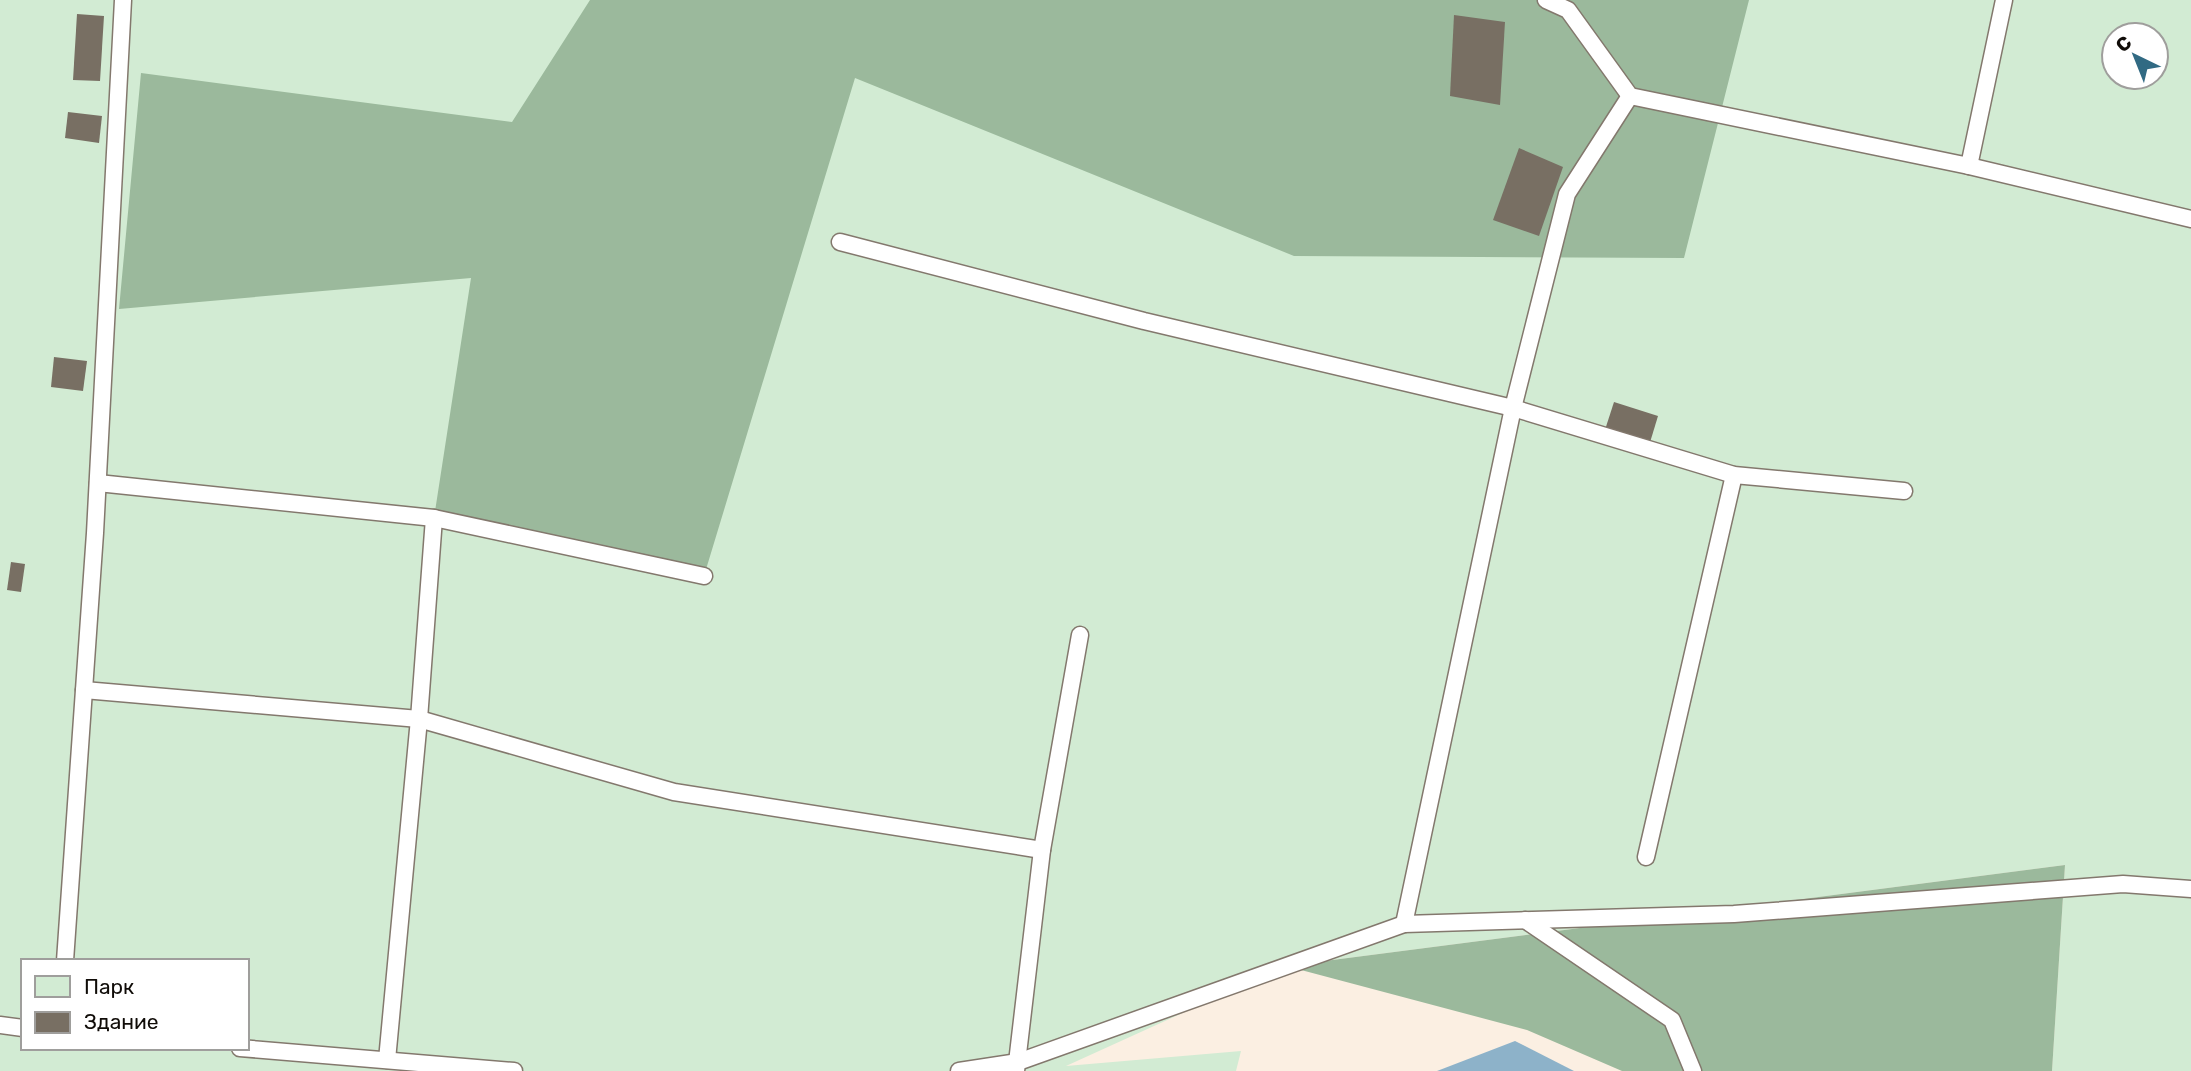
<svg xmlns="http://www.w3.org/2000/svg" width="2191" height="1071" font-family="Rubik,sans-serif">
<style>
.green{fill:#d2ebd3;fill-rule:evenodd}
.forest{fill:#9bb99c}
.water{fill:#8db2c9}
.building{fill:#786f63}
.lines{fill:none;stroke-linecap:round;stroke-linejoin:round}
.lane-casing{stroke:#83786d;stroke-width:19}
.lane{stroke:#fff;stroke-width:16}
</style>
<rect width="100%" height="100%" fill="#fbefe2"/>
<path class="green" d="M0 0H2191V1071H2052L2065 865 1286 966 1066 1066 1241 1051 1236 1071H0ZM2114 35H2156V77H2114ZM23 961H247V1048H23Z"/>
<g class="forest">
<path d="M590 0H1749L1684 258 1294 256 855 78 704 576 434 518 471 278 119 309 141 73 512 122Z"/>
<path d="M2065 865 2052 1071H1622L1527 1030 1286 966Z"/>
</g>
<path class="water" d="M1515 1041 1574 1071H1437Z"/>
<g class="building">
<path d="M77 14 104 16 100 81 73 80Z"/>
<path d="M1454 15 1505 22 1500 105 1450 96Z"/>
<path d="M68 112 102 116 99 143 65 138Z"/>
<path d="M1519 148 1563 167 1539 236 1493 220Z"/>
<path d="M54 357 87 361 83 391 51 387Z"/>
<path d="M1614 402 1658 416 1648 449 1603 436Z"/>
<path d="M11 562 25 564 21 592 7 590Z"/>
</g>
<g class="lines">
<g class="lane-casing">
<g id="lane">
<path d="M1546 0 1568 10 1630 96 1969 166 2004 0"/>
<path d="M1969 166 2191 219"/>
<path d="M840 242 1144 321 1513 408 1734 475 1904 491"/>
<path d="M98 483 434 518 704 576"/>
<path d="M84 690 419 719 674 792 1042 850"/>
<path d="M1646 857 1734 475"/>
<path d="M1525 920 1672 1020 1693 1071"/>
<path d="M1404 924 1513 408 1567 194 1630 96"/>
<path d="M65 961 95 533 123 0"/>
<path d="M0 1025 23 1028"/>
<path d="M240 1048 514 1071"/>
<path d="M387 1060 419 719 434 518"/>
<path d="M959 1071 1018 1062 1404 924 1734 914 2123 884 2191 889"/>
<path d="M1016 1071 1042 850 1080 635"/>
</g>
</g>
<use href="#lane" class="lane"/>
</g>
<rect x="21" y="959" width="228" height="91" fill="#ffffff" stroke="#9f9e9c" stroke-width="2"/>
<rect x="35" y="976" width="35" height="21" fill="#d2ebd3" stroke="#9f9e9c" stroke-width="2"/>
<text x="84" y="994" font-size="21" fill="#100c08">Парк</text>
<rect x="35" y="1012" width="35" height="21" fill="#786f63" stroke="#9f9e9c" stroke-width="2"/>
<text x="84" y="1029" font-size="21" fill="#100c08">Здание</text>
<g transform="translate(2135 56) rotate(317)"><circle r="33" fill="#ffffff" stroke="#9f9e9c" stroke-width="2"/>
<path d="M0-5L12 26L0 18L-12 26Z" fill="#316a83"/>
<text y="-10" font-size="19" font-weight="bold" text-anchor="middle" fill="#100c08">С</text>
</g>
</svg>
